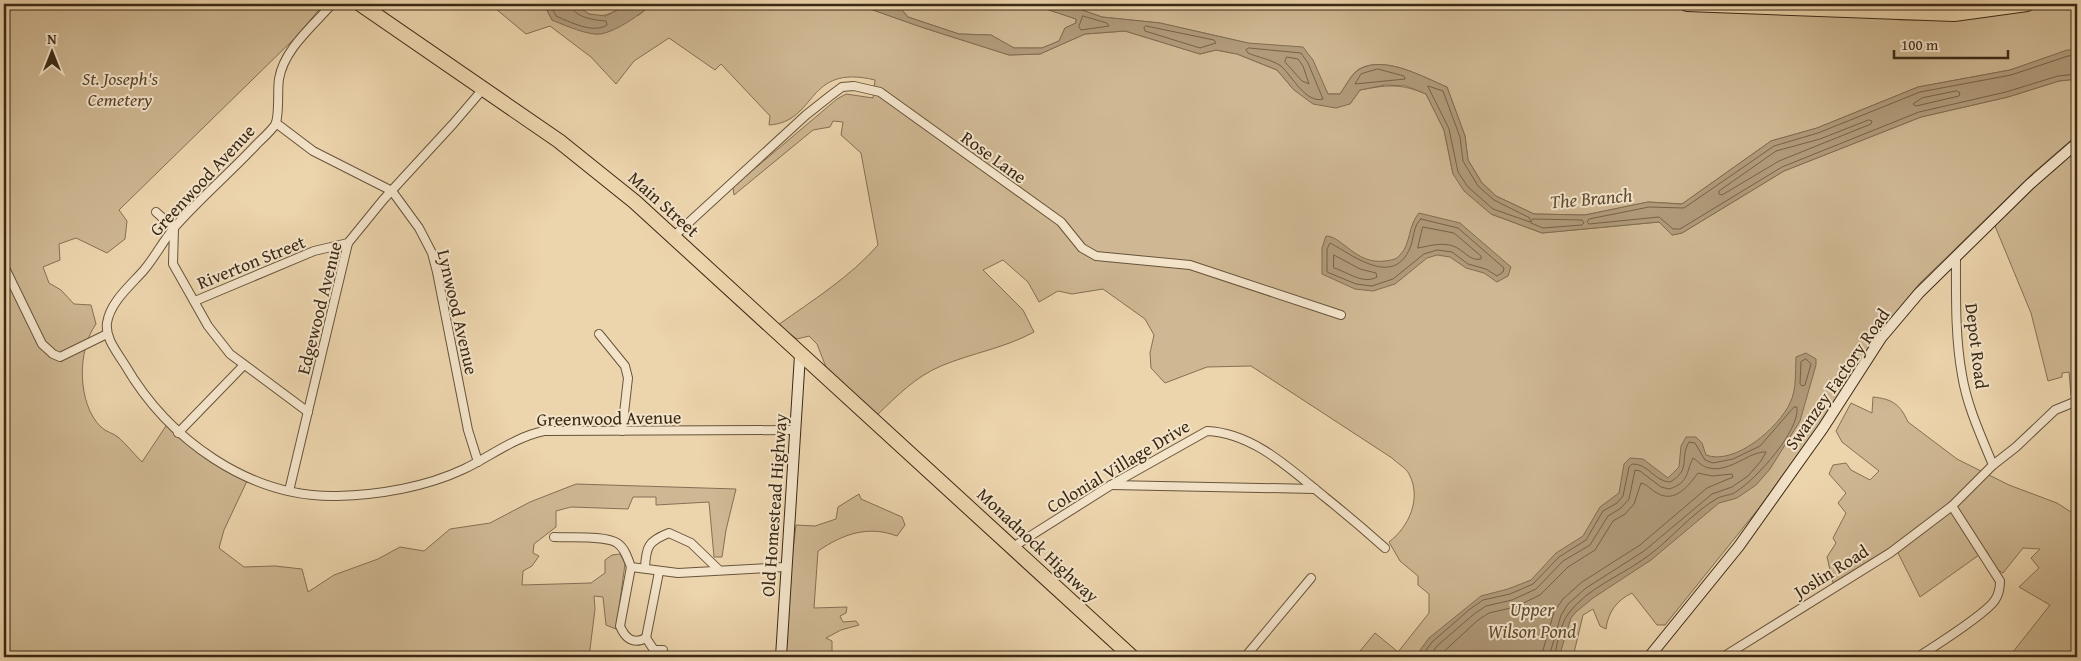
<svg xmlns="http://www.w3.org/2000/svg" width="2081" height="661" font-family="'Gentium Book Plus',serif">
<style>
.green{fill:#ceb792;stroke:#847054}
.water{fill:#b09a79;stroke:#816d51}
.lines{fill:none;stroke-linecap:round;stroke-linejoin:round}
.shore{stroke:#766247;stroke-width:1}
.street-casing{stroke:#67543b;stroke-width:10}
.secondary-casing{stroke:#3b2915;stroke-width:12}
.highway-casing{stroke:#3b2915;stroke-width:16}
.street{stroke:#f3e3c9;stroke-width:8}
.secondary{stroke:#f3e3c9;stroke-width:10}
.highway{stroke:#ecd4ac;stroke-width:14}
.labels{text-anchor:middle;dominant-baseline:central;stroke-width:4;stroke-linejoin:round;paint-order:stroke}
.park-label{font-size:18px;font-style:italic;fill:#58452e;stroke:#f3e3c9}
.street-label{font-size:18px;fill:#3b2915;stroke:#f3e3c9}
.water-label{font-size:19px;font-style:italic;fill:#5e4b33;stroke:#f3e3c9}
</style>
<rect width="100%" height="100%" fill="#ecd4ac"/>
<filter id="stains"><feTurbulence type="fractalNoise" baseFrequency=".004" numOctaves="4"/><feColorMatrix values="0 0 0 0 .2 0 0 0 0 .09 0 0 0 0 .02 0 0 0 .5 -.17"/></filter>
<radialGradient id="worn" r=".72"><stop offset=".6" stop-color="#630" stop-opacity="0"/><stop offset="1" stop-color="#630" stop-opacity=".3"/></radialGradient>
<g class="green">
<path d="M4 4H324L295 38 119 210 127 221 125 239 107 253 76 238 59 244 60 260 43 267 49 283 61 290 74 304 91 305 96 324C77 350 77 404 101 427 106 432 113 433 118 437 126 444 134 454 142 462L166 426 184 441 247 481 224 530 219 548 244 567 275 566 302 569 308 592 334 575 378 559 400 547 424 551 450 529 490 523 530 502 576 484 736 489 726 530 722 557H714L709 502 656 505V497H633L628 509 571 507 556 511V527L534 544 533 553 539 556 532 566 523 571 522 585 591 583 605 573V560L612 555 620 554 625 564 616 629 606 625 603 597 594 596 595 609 589 657H4Z"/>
<path d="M490 4H544L552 20 639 15 652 4H865L873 10 921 27 1009 55 1040 54 1085 34 1125 31 1200 54 1216 50 1237 54 1277 70 1294 90 1350 104 1360 90C1387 85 1400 83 1426 94L1444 130 1453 174 1491 214 1542 233 1659 222 1672 235 1682 233 1784 171 1921 117 2008 97 2059 81 2077 79V135L2033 173 1920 283 1877 335 1814 432 1759 508 1665 625H1657L1632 593C1617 600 1608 612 1606 629L1600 626 1593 609 1583 615 1573 657H1355L1375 633 1398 652 1429 613V594L1418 585V576L1400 561 1389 542C1409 527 1422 498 1409 474 1406 468 1397 463 1392 458L1251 366 1207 367 1165 383 1151 368 1150 353 1154 335 1145 319 1103 289 1072 294 1058 291 1039 302 1028 282 1003 260 983 270 1023 310 1034 332C1005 348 972 353 941 366 915 377 897 396 877 415L826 367 817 344 809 336 797 339 778 325C813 300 850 277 878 245L861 153 841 135 843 122 833 121 830 127 813 130 734 195 733 187 837 99 846 94 873 98 875 80C805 63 818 122 769 125L770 116 721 64 715 70 669 38 634 61 616 84 591 57 550 26 526 34Z"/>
<path d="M575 4H628C607 16 595 23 575 4Z"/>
<path d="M897 4H1031L1076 19V23L1065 28 1059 41 1042 48H1014L991 35 959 34 908 17Z"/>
<path d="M1065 4H1530L1710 7 1828 12 1901 20H1939L2008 12 2042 4H2077V50L2067 51 2010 70 1918 87 1817 128 1771 141 1682 204 1648 202 1585 215 1534 214 1496 196 1482 183 1468 160 1465 136 1447 87C1423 77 1385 55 1359 69 1352 73 1345 87 1340 94H1328L1324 87 1248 43 1160 23 1102 17Z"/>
<path d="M2077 148V394L2071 395 2069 372 2062 373V377L2048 381 2031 313 1995 226 2005 213Z"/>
<path d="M1873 397C1892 399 1900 404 1908 422L1957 459 2009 485 2057 503 2077 516V657H2009L2050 605 2019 587 2039 568 2031 558 2040 549 2023 548 2003 573 1996 569 1986 550 1920 597 1894 545 1833 583 1827 557 1836 543 1833 538 1846 513 1838 503 1846 493 1829 474 1833 465 1846 463 1851 470 1870 480 1879 471 1842 442 1836 431 1851 403 1872 413Z"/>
<path d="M859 494 861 499 902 517 905 525 897 536C868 525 843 534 818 551L814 608 847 607 846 613 840 616 843 622 856 621 859 625 841 630 826 638 832 641V653H814L813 657H786L790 576 796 525 815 526 836 519 838 507Z"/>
</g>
<g class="water">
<path d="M544 4H575L589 14 606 16 628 4H652C641 14 617 31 601 34 589 36 564 25 552 20Z"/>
<path d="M865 4H897L908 17 959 34 991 35 1014 48H1042L1059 41 1065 28 1076 23V19L1031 4H1065L1102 17 1160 23 1248 43 1303 47 1313 60 1328 94H1340C1345 87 1352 73 1360 69 1385 55 1423 77 1447 87L1465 136 1468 160 1482 183 1496 196 1534 214 1585 215 1648 202 1682 204 1771 141 1817 128 1918 87 2010 70 2067 50H2077V79L2059 81 2008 97 1921 117 1784 171 1682 233 1672 235 1659 222 1542 233 1491 214 1464 191 1453 174 1444 130 1426 94 1406 86 1385 85 1360 90 1350 104 1336 108 1313 104 1294 90 1277 70 1237 54 1216 50 1200 54 1125 31 1085 34 1040 54 1009 55 921 27 873 10Z"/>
<path d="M1419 213 1460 223 1511 267 1508 276 1497 282 1484 273 1466 268 1450 257 1437 255 1427 258 1395 284 1373 291 1355 289 1322 274V248L1326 236C1342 236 1356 265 1385 261 1391 260 1396 260 1400 255 1411 244 1408 225 1419 213Z"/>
<path d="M1806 353 1816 359V365L1800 421 1770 469 1756 485 1737 498 1719 503 1651 560 1593 598 1576 612 1571 618 1559 657H1415L1429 638 1481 596 1508 589 1531 580 1556 553 1583 536 1600 507 1619 493 1624 464 1630 458 1643 459 1668 478 1679 467 1681 446 1686 437H1696L1702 443 1706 455C1735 466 1779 427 1790 403 1797 389 1795 372 1796 357Z"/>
</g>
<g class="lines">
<g class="shore">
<path d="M550 4 556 16C570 22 593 34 607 25L606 21C595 20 573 18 571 4"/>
<path d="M1083 16 1107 23 1109 26 1081 30 1079 27Z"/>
<path d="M1146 26 1214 40 1216 43 1200 48 1145 31 1144 28Z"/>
<path d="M1249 48 1301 53 1308 63 1323 99C1306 104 1292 76 1281 66 1273 60 1257 57 1248 53L1246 50Z"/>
<path d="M2077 55 2068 56 2011 75 1920 92 1818 133 1774 146 1684 208 1649 207 1589 219 1587 222 1589 224 1659 217 1673 229H1680L1782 167 1919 112 2006 92 2058 76 2077 74"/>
<path d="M1287 57 1298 59 1303 66 1309 84 1302 81 1285 62Z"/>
<path d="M1378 69 1404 76 1405 79 1355 84 1361 74Z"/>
<path d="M1428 86 1443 91 1460 137 1463 161 1478 186 1494 200 1530 218V222L1493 209 1468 187 1458 172 1449 129Z"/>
<path d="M1957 91 1960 93 1959 96 1916 106 1913 104 1922 98Z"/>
<path d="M1869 120 1872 121 1871 124 1779 161 1722 195 1719 194V191L1776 151 1820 139Z"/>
<path d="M1421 219 1458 228 1504 268 1503 272 1497 276 1486 269 1468 264 1452 252 1437 250 1424 254 1393 279 1372 286 1356 284 1327 272V249L1330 243C1353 255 1393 288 1410 248 1414 239 1413 225 1421 219Z"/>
<path d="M1533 219 1582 220 1584 223 1582 225 1543 228 1531 223Z"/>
<path d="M1423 227 1454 233 1481 256V259C1470 262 1463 249 1453 246 1441 242 1430 246 1418 248Z"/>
<path d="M1334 255 1360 269 1376 273 1377 277C1363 285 1348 272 1334 268Z"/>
<path d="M1806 359 1811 364 1805 385 1802 386 1800 384 1801 362Z"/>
<path d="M1421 657 1432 642 1470 609 1483 600 1510 594 1533 584 1559 557 1586 540 1603 511 1617 503 1623 496 1629 467 1632 464C1648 463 1655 482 1670 482 1692 469 1679 459 1689 442L1695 443 1705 460 1713 463 1733 459 1760 446 1794 407H1797C1800 431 1756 479 1737 491 1731 496 1722 495 1716 499 1691 514 1671 539 1648 556 1623 575 1588 587 1568 614 1561 624 1556 645 1555 657"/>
<path d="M1429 657 1437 646 1474 614 1486 606 1512 600 1536 589 1563 561 1590 545 1608 516 1621 508 1629 499 1635 470 1640 471 1661 487 1669 489C1689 483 1686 472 1693 458 1698 461 1702 467 1709 468 1730 473 1749 451 1766 452L1761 461 1748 476 1732 487 1712 494 1644 551 1586 588 1568 604 1561 615 1549 657"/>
<path d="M1438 657 1478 620 1489 613 1515 607 1540 595 1568 567 1595 550 1613 521 1625 514 1634 504 1641 483C1647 484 1651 490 1657 493 1675 504 1689 485 1698 473L1712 476 1732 474 1733 477 1707 488 1640 545 1582 582 1563 599 1554 612 1541 657"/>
</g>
<g class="street-casing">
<g id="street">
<path d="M332 4C313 26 284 49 279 79 277 90 280 116 275 125 270 132 262 139 256 145 230 173 198 200 174 228 163 241 155 257 144 270 131 285 110 302 107 323 105 338 117 352 125 365 168 439 249 498 337 496 379 495 426 487 464 469 491 456 515 437 544 431L795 430"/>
<path d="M276 123 313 151 392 191 419 228 432 253 437 272 468 430 478 462"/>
<path d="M156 212 174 228 173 264 208 326 230 354 308 412"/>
<path d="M673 237 806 115 830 96 842 87 854 86 880 92 1061 222 1082 248 1096 256 1190 265 1341 315"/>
<path d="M1956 257C1956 296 1955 336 1962 375 1967 406 1981 436 1993 465"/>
<path d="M4 266 42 344 53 354 60 357 107 334"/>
<path d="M195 301 314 251 348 243"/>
<path d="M599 334 625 366 628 378 622 431"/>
<path d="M178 433 244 365"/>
<path d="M1111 485 1315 489"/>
<path d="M289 491 348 243 383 200 453 124 483 89"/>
<path d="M554 537C569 538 606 535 617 543 625 548 628 559 631 567L678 573 785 567"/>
<path d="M1013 547 1111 485 1207 431C1254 433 1291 470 1326 498 1346 514 1366 531 1385 548"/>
<path d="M631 567 620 626C625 638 633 645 646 638"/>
<path d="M645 568C646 547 648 541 669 533L691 543 719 570"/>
<path d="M646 638 659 572"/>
<path d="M646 638 654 650H663"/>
<path d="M1245 657 1311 578"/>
<path d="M1723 657 1890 553 1952 506 1993 465 2016 447 2055 410 2077 401"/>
<path d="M1918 657C1935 646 1986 614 1995 600 1999 594 2000 588 2000 581L1952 506"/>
</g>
</g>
<g class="secondary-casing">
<g id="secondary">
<path d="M781 657 800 355"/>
<path d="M1649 657 1739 546 1823 428 1881 338 1919 293 2030 184 2077 143"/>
</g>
</g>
<g class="highway-casing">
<g id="highway">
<path d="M360 4 559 141 635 202 1132 657"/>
<path d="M1687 4 1954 14 2027 4"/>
</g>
</g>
<use href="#street" class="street"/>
<use href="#secondary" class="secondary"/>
<use href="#highway" class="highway"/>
</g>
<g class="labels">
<g class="park-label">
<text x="120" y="78">St. Joseph's<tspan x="120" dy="21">Cemetery</tspan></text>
</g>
<g class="street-label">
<text transform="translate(994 157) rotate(36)">Rose Lane</text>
<text transform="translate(202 180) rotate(-47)">Greenwood Avenue</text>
<text transform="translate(664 204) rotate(42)">Main Street</text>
<text transform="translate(251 262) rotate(-22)">Riverton Street</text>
<text transform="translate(319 308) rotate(-76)">Edgewood Avenue</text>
<text transform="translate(458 312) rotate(77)">Lynwood Avenue</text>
<text transform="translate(1977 346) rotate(83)">Depot Road</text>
<text transform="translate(1837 379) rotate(-55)">Swanzey Factory Road</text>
<text transform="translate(609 418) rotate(-1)">Greenwood Avenue</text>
<text transform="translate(1118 466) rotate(-31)">Colonial Village Drive</text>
<text transform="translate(774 505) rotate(-86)">Old Homestead Highway</text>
<text transform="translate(1038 545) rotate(43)">Monadnock Highway</text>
<text transform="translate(1831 571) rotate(-32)">Joslin Road</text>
</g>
<g class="water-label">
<text transform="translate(1591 198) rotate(-5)">The Branch</text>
<text x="1532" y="609">Upper<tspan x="1532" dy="22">Wilson Pond</tspan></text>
</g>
</g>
<rect width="2081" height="661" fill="none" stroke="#ecd4ac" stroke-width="20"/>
<rect x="5" y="5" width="2071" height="651" fill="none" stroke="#3b2915" stroke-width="2.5"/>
<rect x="10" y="10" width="2061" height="641" fill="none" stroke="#3b2915"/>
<g transform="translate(52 52)" stroke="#f3e3c9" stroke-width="4" paint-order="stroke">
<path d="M0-4L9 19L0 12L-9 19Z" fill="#3b2915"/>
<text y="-8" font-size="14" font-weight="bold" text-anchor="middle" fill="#3b2915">N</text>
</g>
<path d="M1894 50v8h114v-8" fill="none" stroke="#3b2915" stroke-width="2.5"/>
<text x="1901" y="50" font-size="15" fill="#3b2915" stroke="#f3e3c9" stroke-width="4" paint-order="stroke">100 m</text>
<rect width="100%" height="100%" filter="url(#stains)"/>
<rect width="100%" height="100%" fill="url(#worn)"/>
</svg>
